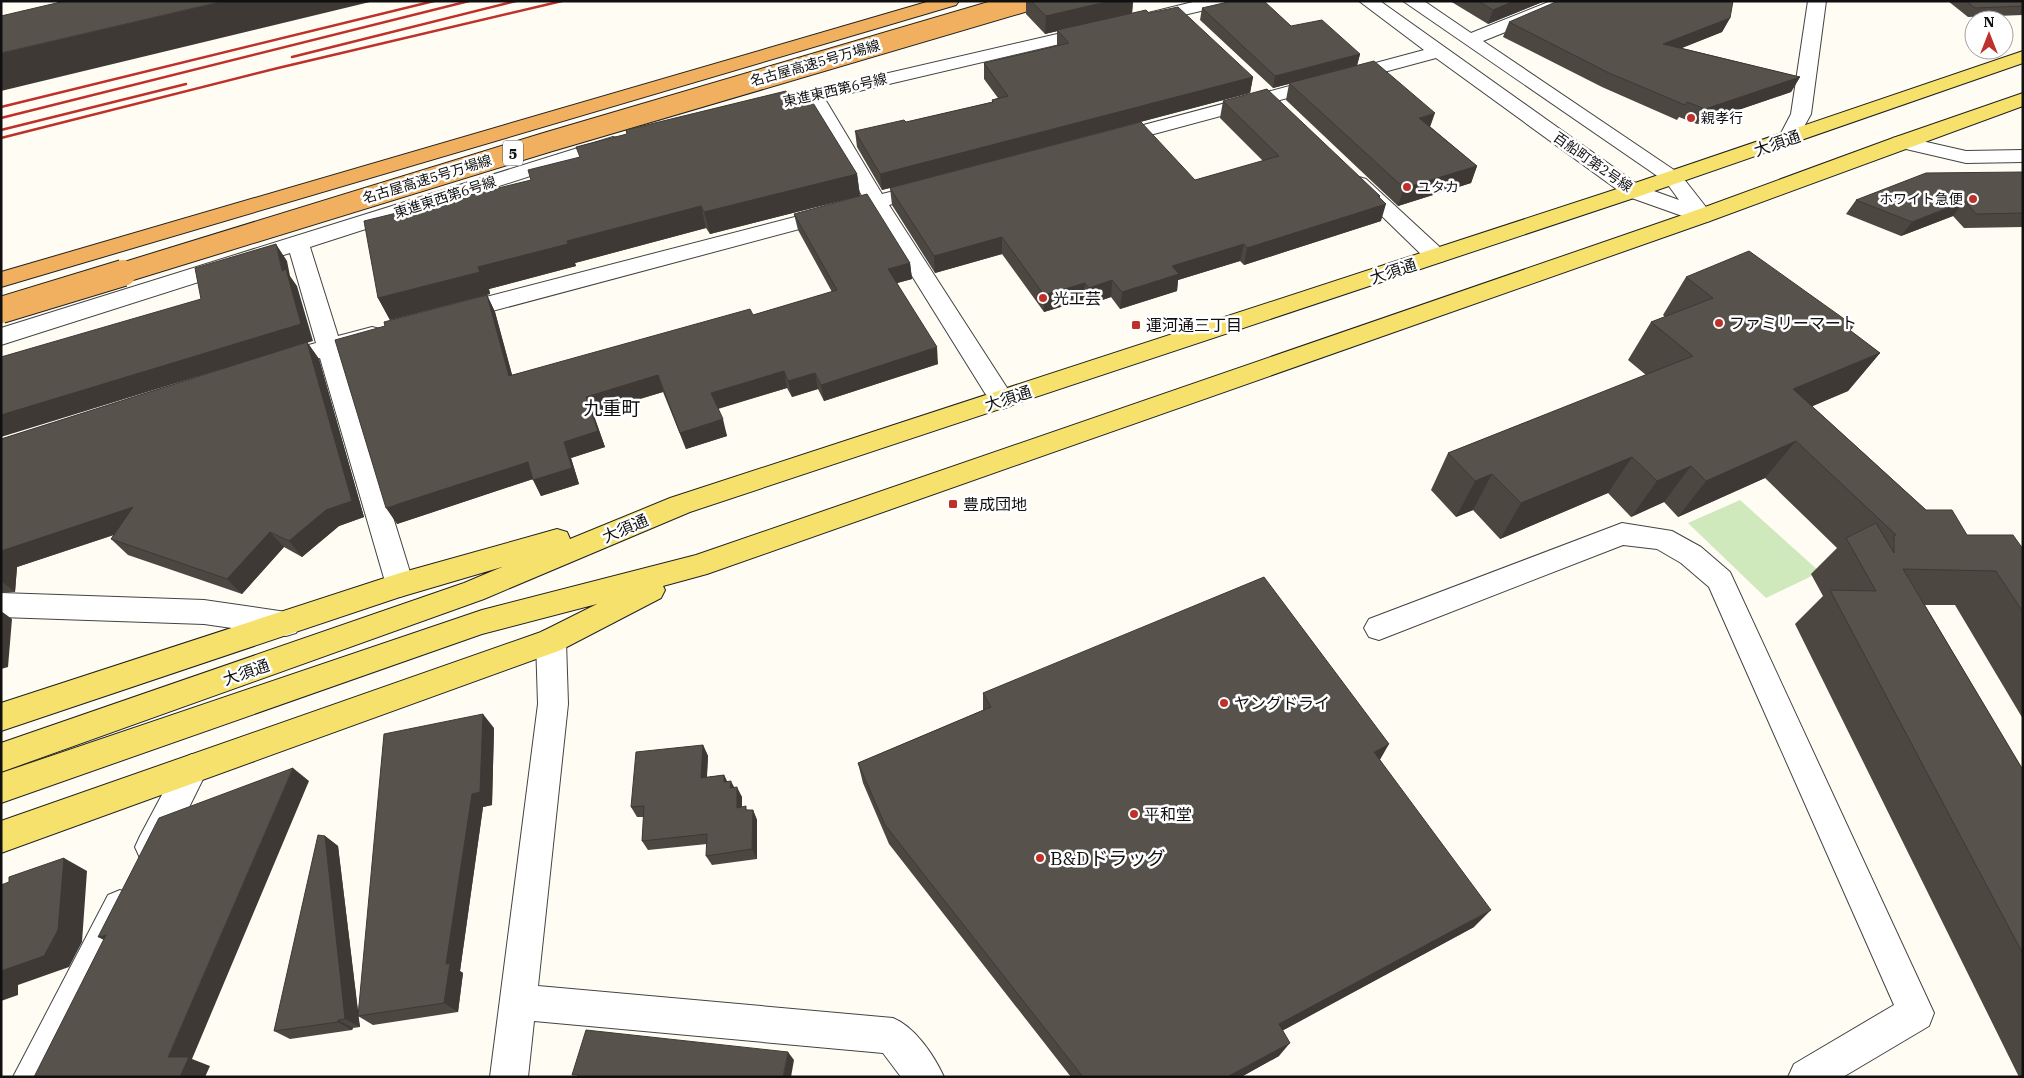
<svg xmlns="http://www.w3.org/2000/svg" width="2024" height="1078" font-family="'IBM Plex Serif','Noto Sans JP',serif">
<style>
.green{fill:#cfe9bc}
.lines{fill:none;stroke-linecap:round;stroke-linejoin:round}
.minor-casing{stroke:#434343;stroke-width:2}
.major-casing{stroke:#212121;stroke-width:2}
.highway-casing{stroke:#212121;stroke-width:2}
.minor{fill:#fff;fill-rule:evenodd}
.major{fill:#f5e16c;fill-rule:evenodd}
.highway{fill:#f1b05f;fill-rule:evenodd}
.rail{stroke:#be312a;stroke-width:2.5}
.highway-bridge-far1-casing{stroke:#212121;stroke-width:22;stroke-linecap:butt}
.highway-bridge-casing{stroke:#212121;stroke-width:28;stroke-linecap:butt}
.highway-bridge-far1{stroke:#f1b05f;stroke-width:20}
.highway-bridge{stroke:#f1b05f;stroke-width:26}
.wall{fill:#4c4741}
.shaded-wall{fill:#3e3935}
.building{fill:#58524c;stroke:#3e3935}
.poi-dot{fill:#be312a;stroke:#fff;stroke-width:2}
.labels{text-anchor:middle;dominant-baseline:central;stroke-width:5;stroke-linejoin:round;paint-order:stroke}
.far-street-label{font-size:14px;fill:#101010;stroke:#fff}
.far-poi-label{font-size:14px;fill:#101010;stroke:#fff;text-anchor:start}
.shield{fill:#fff;stroke:#585858;stroke-width:1}
.shield-label{font-size:15px;font-weight:bold;fill:#101010}
.street-label{font-size:16px;fill:#101010;stroke:#fff}
.poi-label{font-size:16px;fill:#101010;stroke:#fff;text-anchor:start}
.quarter-label{font-size:19px;fill:#101010;stroke:#fff}
.near-poi-label{font-size:19px;fill:#101010;stroke:#fff;text-anchor:start}
</style>
<rect width="100%" height="100%" fill="#fffdf3"/>
<path class="green" d="M1740 500 1820 572 1766 598 1688 523Z"/>
<g class="lines">
<g class="minor-casing">
<g id="minor">
<path d="M1197 1H1229L1226 5 1146 24 1140 23 1137 19 1140 15Z"/>
<path d="M1359 1H1380L1640 186 1679 200 1666 182 1403 1H1424L1471 33 1551 1H1576L1573 5 1483 41 1680 174 1713 216 1710 221 1702 223 1626 196 1436 58 1113 145 1106 143 1103 139 1106 135 1424 50Z"/>
<path d="M1808 1H1826L1811 114 1795 143 1788 145 1781 143 1778 139 1791 114Z"/>
<path d="M1092 26 1098 27 1101 31 1098 35 825 99 882 194 926 183 933 184 937 189 933 194 889 205 1011 394 1014 400 1011 406 1002 409 993 406 871 210 455 321 447 319 443 313 447 307 455 305 864 199 808 103 757 115 750 113 747 109 750 105Z"/>
<path d="M1900 136 1966 151 2023 150V162L1966 163 1893 146 1890 142 1893 138Z"/>
<path d="M613 137 620 139 623 143 620 147 310 247 338 336 372 327 380 329 384 335 380 341 342 352 414 585 410 593 400 597 390 593 386 585 320 358 277 371 268 368 265 362 268 356 316 343 290 253 1 345V328Z"/>
<path d="M1359 177 1366 179 1444 251 1447 256 1444 261 1436 263 1428 261 1352 187 1349 183 1352 179Z"/>
<path d="M1622 523 1672 531 1701 547 1730 572 1934 1013 1929 1026 1843 1077H1788L1794 1064 1894 1005 1709 587 1681 563 1657 549 1623 545 1379 640 1369 637 1364 628 1369 619Z"/>
<path d="M1 593 204 600 286 612 296 615 301 624 296 633 286 636 204 624 1 617Z"/>
<path d="M551 628 561 632 566 641 568 704 538 986 893 1018C915 1027 934 1055 944 1077H901L883 1053 534 1021 528 1077H490L538 704 536 641 541 632Z"/>
<path d="M192 754 203 759 208 769 203 779 164 858 152 863 140 858 135 847 140 836 181 759Z"/>
<path d="M120 890 132 895 137 907 52 1077H13L108 895Z"/>
</g>
</g>
<g class="major-casing">
<g id="major">
<path d="M2023 51V63L1640 196 690 512 484 599 1 772V743L464 583 502 567 400 597 1 731V703L400 573 557 529 567 532 570 539 670 498 1626 186Z"/>
<path d="M2023 93V106L1710 221 707 574 663 586 665 590 661 598 561 650 1 853V821L541 632 597 604 482 634 1 803V773L482 610 696 555 1694 211 1893 138Z"/>
</g>
</g>
<g class="highway-casing">
<path id="highway" d="M930 1H959L956 5 1 287V272Z"/>
</g>
<use href="#minor" class="minor"/>
<use href="#major" class="major"/>
<use href="#highway" class="highway"/>
<g class="rail">
<path d="M292 57 516 1"/>
<path d="M1 107 434 1"/>
<path d="M1 118 469 1"/>
<path d="M1 130 186 84"/>
<path d="M1 138 278 68 562 1"/>
</g>
<g class="highway-bridge-far1-casing">
<path id="highway-bridge-far1" d="M119 274 548 142 1027 1"/>
</g>
<g class="highway-bridge-casing">
<path id="highway-bridge" d="M1 310 123 273"/>
</g>
<use href="#highway-bridge-far1" class="highway-bridge-far1"/>
<use href="#highway-bridge" class="highway-bridge"/>
</g>
<g class="wall">
<path d="M1026 1H1133L1132 13H1149L1253 77 1250 93 882 190 857 147 855 131 906 122 992 102V100L998 98 984 79V63L1057 46V31L1045 34 1026 14Z"/>
<path d="M1450 1H1545L1488 24Z"/>
<path d="M1948 1H2023V15L1968 17Z"/>
<path d="M1202 8 1291 26 1360 54 1357 65 1477 166 1471 183 1398 206 1286 100 1289 84 1273 88 1200 20Z"/>
<path d="M1730 18 1722 32 1682 48 1800 77 1791 92 1697 124 1679 117 1677 120 1602 87 1503 37 1509 22Z"/>
<path d="M1223 101 1380 196 1379 198 1381 221 1244 265 1240 261 1178 280 1177 291 1120 309 1111 297 1088 305 1084 300 1044 312 1002 254 935 273 892 205 890 188 1195 180 1263 161 1220 118Z"/>
<path d="M793 102 857 174 860 196 710 234 706 228 575 263 576 266 489 289 490 294 390 320 378 298 579 157 627 135 626 130Z"/>
<path d="M2023 172V227L1964 228 1953 216 1901 236 1846 214 1856 200Z"/>
<path d="M794 214 910 263 912 279 897 283 938 364 824 401 818 389 792 397 787 388 718 409 727 436 686 449 663 392 593 413 605 447 571 458 579 484 541 496 533 479 397 524 385 326 487 295 495 312 512 375 753 315 832 292 798 230Z"/>
<path d="M1686 277 1850 331 1880 353 1848 391 1812 406 1926 510 1967 535 2023 549V719L1955 605H1925L2023 770V1077H2019L1795 624 1823 596 1811 574 1837 548 1765 478 1678 517 1664 502 1631 517 1608 493 1500 539 1473 510 1456 517 1431 490 1448 453 1646 375 1628 360 1651 322 1665 317 1663 315Z"/>
<path d="M307 342 319 359 364 517 339 526 302 557 284 547 242 594 128 555 111 539 114 535 17 567 15 592 1 593V439Z"/>
<path d="M983 693 1380 760 1474 927 1283 1030 1279 1056 1241 1077H1071L889 844 863 783 858 763 983 710Z"/>
<path d="M494 728 492 805 483 807 460 971 463 973 458 1012 373 1025 358 1016 360 1027 353 1028 352 1030 290 1039 274 1031 325 836 338 846 358 1012Z"/>
<path d="M703 745 708 756 707 777 724 775 727 782 734 787 742 797V807L748 810H753L757 820V859L712 865 706 856 707 844 648 850 642 841 644 817H637L631 807Z"/>
</g>
<g class="shaded-wall">
<path d="M224 1H374L1 91V53Z"/>
<path d="M1110 1H1133L1132 14 1045 34 1046 16Z"/>
<path d="M1514 1H1545L1488 24 1493 10Z"/>
<path d="M1730 18 1722 32 1656 58 1663 44Z"/>
<path d="M1360 54 1357 66 1273 88 1275 76Z"/>
<path d="M1253 77 1250 93 882 190 880 174Z"/>
<path d="M1800 77 1791 92 1697 124 1705 109Z"/>
<path d="M1435 113 1429 130 1419 118Z"/>
<path d="M1477 166 1471 183 1398 206 1404 188Z"/>
<path d="M857 174 860 196 710 234 704 212Z"/>
<path d="M1380 196 1376 207 1386 204 1381 221 1244 265 1247 248Z"/>
<path d="M1965 201 1953 216 1901 236 1912 222Z"/>
<path d="M701 206 706 228 575 263 576 266 489 289 490 294 390 320 378 298 478 267 567 241Z"/>
<path d="M1002 237V254L935 273 934 256Z"/>
<path d="M276 244 287 261 290 276 297 286 313 341 1 437V415L282 271Z"/>
<path d="M1244 244 1240 261 1178 280 1177 291 1120 309 1122 292 1172 266Z"/>
<path d="M910 263 912 279 890 285 888 269Z"/>
<path d="M1112 280 1111 297 1088 305 1089 288Z"/>
<path d="M1085 283 1084 300 1044 312V295Z"/>
<path d="M487 295 495 312 517 393 509 376Z"/>
<path d="M1854 326 1824 364 1847 328Z"/>
<path d="M307 342 319 359 364 517 339 526 302 557 289 541Z"/>
<path d="M937 347 938 364 824 401 821 385Z"/>
<path d="M1880 353 1848 391 1764 427 1793 389Z"/>
<path d="M784 371 787 388 716 409 711 393Z"/>
<path d="M815 373 818 389 792 397 788 381Z"/>
<path d="M658 375 663 392 593 413 605 447 571 458 579 484 541 496 533 480 586 397Z"/>
<path d="M723 419 727 436 686 449 680 433Z"/>
<path d="M1796 441 1765 478 1678 517 1706 481Z"/>
<path d="M1632 457 1608 493 1500 539 1521 503Z"/>
<path d="M528 462 536 478 397 524 386 508Z"/>
<path d="M1691 466 1664 502 1631 517 1657 481Z"/>
<path d="M1492 474 1473 510 1456 517 1475 481Z"/>
<path d="M133 507 149 523 17 567 15 592 1 581V551Z"/>
<path d="M270 532 284 547 242 594 227 579Z"/>
<path d="M1 611 12 619 8 667 1 669Z"/>
<path d="M483 714 494 728 492 805 483 807 460 971 463 973 458 1012 444 1003 446 964Z"/>
<path d="M1389 744 1377 765 1374 752Z"/>
<path d="M703 745 708 756 706 788 701 778Z"/>
<path d="M293 768 309 781 192 1059 210 1066 205 1077H180L168 1057Z"/>
<path d="M724 775 729 785 724 782Z"/>
<path d="M731 781 736 791 730 788Z"/>
<path d="M737 787 742 797V818L737 808Z"/>
<path d="M753 810 757 820V859L752 849Z"/>
<path d="M325 836 338 846 360 1027 345 1019Z"/>
<path d="M64 858 87 871 82 942 69 967 18 985V995L1 1001V971Z"/>
<path d="M1491 910 1474 927 1269 1038 1279 1024Z"/>
<path d="M106 935 120 948 98 937Z"/>
<path d="M338 1020 353 1028 352 1030 338 1022Z"/>
<path d="M1290 1043 1279 1056 1241 1077H1227Z"/>
<path d="M788 1052 794 1060 791 1077H783Z"/>
</g>
<g class="building">
<path d="M65 1H224L1 53V16Z"/>
<path d="M1031 1H1110L1046 16Z"/>
<path d="M1232 1H1264L1291 26 1322 20 1360 54 1275 76 1202 8Z"/>
<path d="M1478 1H1514L1493 10Z"/>
<path d="M1558 1H1733L1730 18 1663 44 1800 77 1705 109 1687 102 1685 105 1609 73 1509 22Z"/>
<path d="M1966 1H2023V6L1975 8Z"/>
<path d="M1178 7 1253 77 880 174 855 131 904 120 906 122 993 102 992 100 1008 96 984 63 1069 43 1057 30 1146 10 1149 13Z"/>
<path d="M1374 61 1435 113 1419 118 1477 166 1404 188 1289 83Z"/>
<path d="M1267 89 1380 196H1378L1386 204 1247 248 1244 244 1172 266 1179 274 1122 292 1112 280 1089 288 1085 283 1044 295 1002 237 934 256 890 188 1141 122 1195 180 1279 156 1223 101Z"/>
<path d="M786 91 793 102 810 98 857 174 704 212 701 206 567 241 568 244 478 267 480 272 378 298 364 221 531 180 528 170 580 157 576 147 627 134 626 130Z"/>
<path d="M2023 172V213L1976 214 1965 201 1912 222 1856 200 1926 173Z"/>
<path d="M867 194 910 263 888 269 937 347 821 385 815 373 788 381 784 371 711 393 723 419 680 433 658 375 586 397 598 431 564 442 572 468 533 480 528 462 386 508 335 340 385 326 384 322 487 295 509 376 750 309 753 315 837 290 794 214Z"/>
<path d="M276 244 282 271 286 269 301 324 1 415V357L201 299 195 268Z"/>
<path d="M1749 251 1854 326 1847 328 1880 353 1793 389 1926 510H1952L1967 535H2013L2023 549V612L1996 571 1903 569 2023 770V954L1830 590 1876 591 1846 538 1876 523 1894 553V535H1896L1796 441 1706 481 1691 466 1657 481 1632 457 1521 503 1492 474 1475 481 1448 453 1693 356 1651 322 1713 298 1686 277Z"/>
<path d="M307 342 352 501 326 510 289 541 270 532 227 579 111 539 133 507 1 551V439Z"/>
<path d="M1264 577 1389 744 1374 752 1491 910 1279 1024 1290 1043 1227 1077H1083L885 825 858 763 991 707 983 693Z"/>
<path d="M483 714 480 792 472 794 446 964 450 963 444 1003 358 1016 384 734Z"/>
<path d="M703 745 701 778 724 775V782L731 781 730 788 737 787V808L746 806V810H753L752 849 706 856 707 834 642 841 644 806 631 807 636 752Z"/>
<path d="M293 768 168 1057H189L180 1077H34L106 935 98 937 159 818Z"/>
<path d="M318 835 325 836 345 1019 338 1020V1022L274 1031Z"/>
<path d="M64 858 58 930 44 956 1 971V885L9 882V877Z"/>
<path d="M586 1030 788 1052 783 1077H577L578 1075H572Z"/>
</g>
<g class="poi-dot">
<circle cx="1691" cy="118" r="5"/>
<circle cx="1407" cy="187" r="5"/>
<circle cx="1973" cy="199" r="5"/>
<circle cx="1043" cy="298" r="5"/>
<circle cx="1719" cy="323" r="5"/>
<rect x="1131" y="320" width="10" height="10" rx="2.5"/>
<rect x="948" y="499" width="10" height="10" rx="2.5"/>
<circle cx="1224" cy="703" r="5"/>
<circle cx="1134" cy="814" r="5"/>
<circle cx="1040" cy="858" r="5"/>
</g>
<g class="labels">
<g class="far-street-label">
<text transform="translate(815 63) rotate(-16)">名古屋高速5号万場線</text>
<text transform="translate(835 90) rotate(-13)">東進東西第6号線</text>
<text transform="translate(1593 162) rotate(35)">百船町第2号線</text>
<text transform="translate(427 179) rotate(-17)">名古屋高速5号万場線</text>
<text transform="translate(445 197) rotate(-18)">東進東西第6号線</text>
</g>
<g class="far-poi-label">
<text x="1701" y="118">親孝行</text>
<text x="1417" y="187">ユタカ</text>
<text x="1963" y="199" text-anchor="end">ホワイト急便</text>
</g>
<rect class="shield" x="503" y="140.5" width="20" height="25" rx="4"/>
<g class="shield-label">
<text x="513" y="153">5</text>
</g>
<g class="street-label">
<text transform="translate(1777 143) rotate(-19)">大須通</text>
<text transform="translate(1393 271) rotate(-18)">大須通</text>
<text transform="translate(1008 398) rotate(-18)">大須通</text>
<text transform="translate(625 528) rotate(-23)">大須通</text>
<text transform="translate(246 672) rotate(-19)">大須通</text>
</g>
<g class="poi-label">
<text x="1053" y="298">光工芸</text>
<text x="1729" y="323">ファミリーマート</text>
<text x="1146" y="325">運河通三丁目</text>
<text x="963" y="504">豊成団地</text>
<text x="1234" y="703">ヤングドライ</text>
<text x="1144" y="814">平和堂</text>
</g>
<g class="quarter-label">
<text x="612" y="408">九重町</text>
</g>
<g class="near-poi-label">
<text x="1050" y="858">B&amp;Dドラッグ</text>
</g>
</g>
<rect width="2024" height="1078" fill="none" stroke="#101010" stroke-width="5"/>
<g transform="translate(1989 35)"><circle r="24" fill="#ffffff" stroke="#9f9f9f"/>
<path d="M0-4L9 19L0 12L-9 19Z" fill="#be312a"/>
<text y="-8" font-size="14" font-weight="bold" text-anchor="middle" fill="#101010">N</text>
</g>
</svg>
